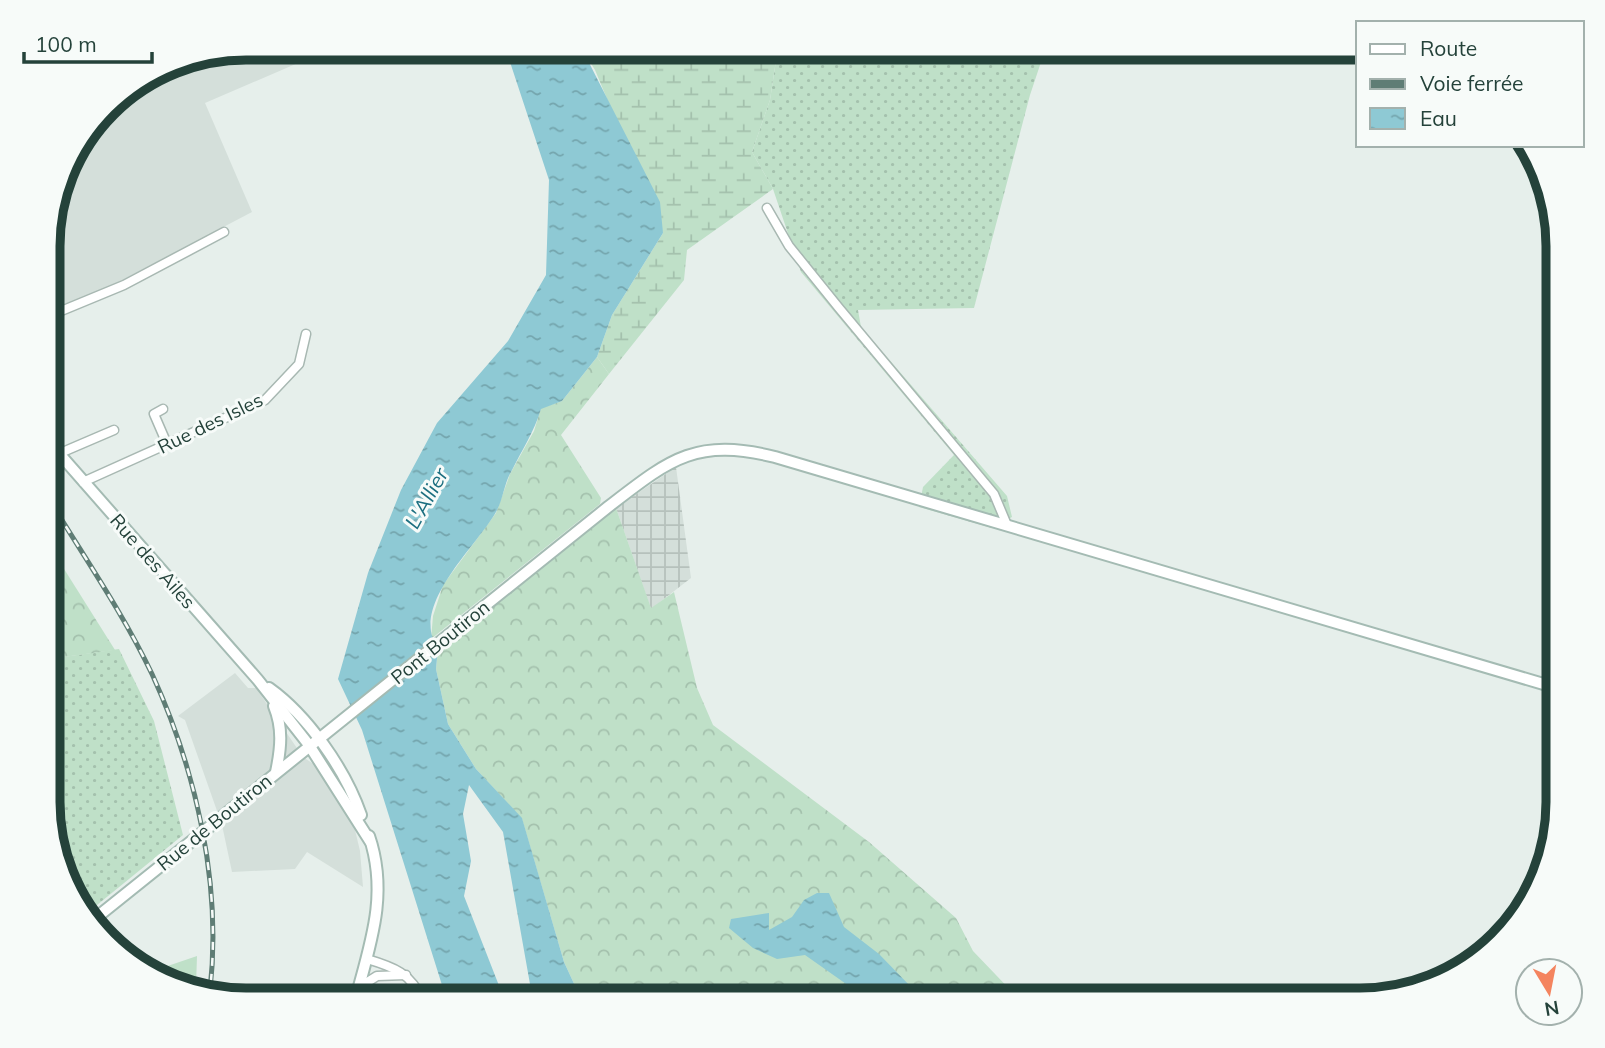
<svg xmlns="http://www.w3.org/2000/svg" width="1605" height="1048" font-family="Mulish,sans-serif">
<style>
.built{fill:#d4dfda}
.industrial{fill:url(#industrial-grid)}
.grass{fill:url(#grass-dots)}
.forest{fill:url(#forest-crowns)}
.wetland{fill:url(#wetland-marsh)}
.garden{fill:#bfe0c8}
.water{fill:url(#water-ripples)}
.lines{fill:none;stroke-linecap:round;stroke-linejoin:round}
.street-casing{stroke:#a8b8b2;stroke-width:11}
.secondary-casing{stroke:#a4bbb3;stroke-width:14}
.street{stroke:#fff;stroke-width:8}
.secondary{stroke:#fff;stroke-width:10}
.rail-casing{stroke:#5f7d75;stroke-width:5}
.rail{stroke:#f7fbf9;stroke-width:2.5;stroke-dasharray:8;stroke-linecap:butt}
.labels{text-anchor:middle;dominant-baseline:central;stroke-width:6;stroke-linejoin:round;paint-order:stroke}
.street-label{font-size:19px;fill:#24423a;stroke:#f7fbf9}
.water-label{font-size:21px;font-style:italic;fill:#1c6f80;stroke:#f7fbf9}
.rim{fill:none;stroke:#24423a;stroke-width:9}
</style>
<defs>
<pattern id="industrial-grid" width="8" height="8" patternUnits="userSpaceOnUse" patternTransform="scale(1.75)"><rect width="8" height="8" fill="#d4dfda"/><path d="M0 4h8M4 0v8" fill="none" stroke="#b6c1bc"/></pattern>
<pattern id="grass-dots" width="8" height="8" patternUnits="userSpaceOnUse" patternTransform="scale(1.75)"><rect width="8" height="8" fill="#bfe0c8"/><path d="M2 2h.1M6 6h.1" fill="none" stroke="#a4c1ad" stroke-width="1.8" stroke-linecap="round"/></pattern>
<pattern id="forest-crowns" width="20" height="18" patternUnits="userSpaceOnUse" patternTransform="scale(1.75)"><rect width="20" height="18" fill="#bfe0c8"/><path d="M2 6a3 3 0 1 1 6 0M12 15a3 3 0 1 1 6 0" fill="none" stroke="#a4c1ad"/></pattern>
<pattern id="wetland-marsh" width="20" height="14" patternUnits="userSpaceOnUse" patternTransform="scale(1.75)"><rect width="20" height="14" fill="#bfe0c8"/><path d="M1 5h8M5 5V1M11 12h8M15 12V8" fill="none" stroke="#a4c1ad"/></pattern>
<pattern id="water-ripples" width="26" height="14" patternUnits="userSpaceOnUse" patternTransform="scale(1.75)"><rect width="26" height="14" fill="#8ec9d4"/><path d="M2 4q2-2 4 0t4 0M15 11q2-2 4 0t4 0" fill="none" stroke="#74a5ad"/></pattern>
</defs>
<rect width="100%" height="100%" fill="#e6efeb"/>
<g class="built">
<path d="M245 47H297L298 63 205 103 252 212 90 297 49 308V220L68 157 114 97 170 62Z"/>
<path d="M235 673 248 688H256L303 757 321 769 351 813 360 851 363 887 307 852 295 869 232 872 222 825 185 720 178 716Z"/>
</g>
<path class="industrial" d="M676 467 691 578 651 609 616 508Z"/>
<g class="grass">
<path d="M778 47H1046L1030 95 974 308 858 310 861 327 1007 496 1012 517 992 528 919 507 923 487 954 455 801 272 773 189 752 152 770 100Z"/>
<path d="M119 649 154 721 183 835 86 914C34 860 49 730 49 659Z"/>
</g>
<g class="forest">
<path d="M597 357 609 374 561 435 601 498 600 504 431 639 433 616 443 585 496 513 510 474 534 431 541 408 562 401Z"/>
<path d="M616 508 651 608 674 592 697 688 713 725 869 842 956 918 973 951 1020 1000 582 1001 564 962 522 819 476 769 448 724 436 669 438 648Z"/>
<path d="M49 545 115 650 49 659Z"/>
</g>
<path class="wetland" d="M581 47H778L770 100 752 152 773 189 687 250 684 280 609 374 597 357 612 315 663 233 595 70Z"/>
<path class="garden" d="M197 956 196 986 150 972Z"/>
<g class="water">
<path d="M498 47H581L660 202 663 233 612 315 597 357 562 401 541 409C534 432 522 450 511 472 504 484 503 500 496 512 477 546 408 607 438 648L436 669 448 724 476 769 522 818 564 962 582 1001H533L503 832 469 785 463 814 471 861 464 896 505 1001H447L362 730 338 679 368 573 401 490 437 423 508 341 546 275 549 180 509 59Z"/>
<path d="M817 893H829L844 927 879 954 914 990 937 1000 875 1001 863 984 849 986 805 955 777 959 753 948 729 928 731 919 769 913V930L792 917 804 900Z"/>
</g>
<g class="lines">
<g class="street-casing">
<g id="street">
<path d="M767 208 789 246 839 308 994 494 1007 525"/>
<path d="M49 316 124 285 224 232"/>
<path d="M163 409 154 414 167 444"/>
<path d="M58 454 114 430"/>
<path d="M83 482 265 400 299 364 306 334"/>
<path d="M367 959C394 967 411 973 423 1001"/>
<path d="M358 988 377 976 406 975"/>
</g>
</g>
<g class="secondary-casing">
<g id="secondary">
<path d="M49 442 258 680 309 745 370 841"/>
<path d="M269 688C308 716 345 769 361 815"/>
<path d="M274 706C283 728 281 748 276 772"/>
<path d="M92 921 608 507C669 460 695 437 775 457L1557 688"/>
<path d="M355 1001C370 945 389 894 369 836"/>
</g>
</g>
<use href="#street" class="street"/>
<use href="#secondary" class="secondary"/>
<g class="rail-casing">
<path id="rail" d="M49 499C84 557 123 613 152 674 196 770 222 884 210 990"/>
</g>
<use href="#rail" class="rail"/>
</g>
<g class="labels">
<g class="street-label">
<text transform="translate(210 423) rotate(-26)">Rue des Isles</text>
<text transform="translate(153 561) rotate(49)">Rue des Ailes</text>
<text transform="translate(440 642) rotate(-39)">Pont Boutiron</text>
<text transform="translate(214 822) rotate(-39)">Rue de Boutiron</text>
</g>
<g class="water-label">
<text transform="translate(426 498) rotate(-61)">L'Allier</text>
</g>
</g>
<path d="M0 0H1605V1048H0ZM246 60H1360A186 186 0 0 1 1546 246V802A186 186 0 0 1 1360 988H246A186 186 0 0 1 60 802V246A186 186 0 0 1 246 60Z" fill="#f7fbf9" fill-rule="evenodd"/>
<path class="rim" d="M246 60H1360A186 186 0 0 1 1546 246V802A186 186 0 0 1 1360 988H246A186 186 0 0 1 60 802V246A186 186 0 0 1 246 60Z"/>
<rect x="1356" y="21" width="228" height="126" fill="#f7fbf9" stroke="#a3b1ad" stroke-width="2"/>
<rect x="1370" y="44" width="35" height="10" fill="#ffffff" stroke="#a3b1ad" stroke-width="2"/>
<text x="1420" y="56" font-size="21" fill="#24423a">Route</text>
<rect x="1370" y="79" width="35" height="10" fill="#5f7d75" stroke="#a3b1ad" stroke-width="2"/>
<text x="1420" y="91" font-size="21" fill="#24423a">Voie ferrée</text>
<rect x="1370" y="108" width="35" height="21" fill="url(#water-ripples)" stroke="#a3b1ad" stroke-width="2"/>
<text x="1420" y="126" font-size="21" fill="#24423a">Eau</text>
<g transform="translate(1549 992) rotate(170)"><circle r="33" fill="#f7fbf9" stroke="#a3b1ad" stroke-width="2"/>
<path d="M0-5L12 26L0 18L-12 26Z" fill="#f4845f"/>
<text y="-10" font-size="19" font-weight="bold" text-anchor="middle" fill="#24423a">N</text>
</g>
<path d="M24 52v10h128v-10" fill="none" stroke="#24423a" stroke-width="3.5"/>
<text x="35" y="52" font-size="21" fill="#24423a" stroke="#f7fbf9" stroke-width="5" paint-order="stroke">100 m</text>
</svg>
